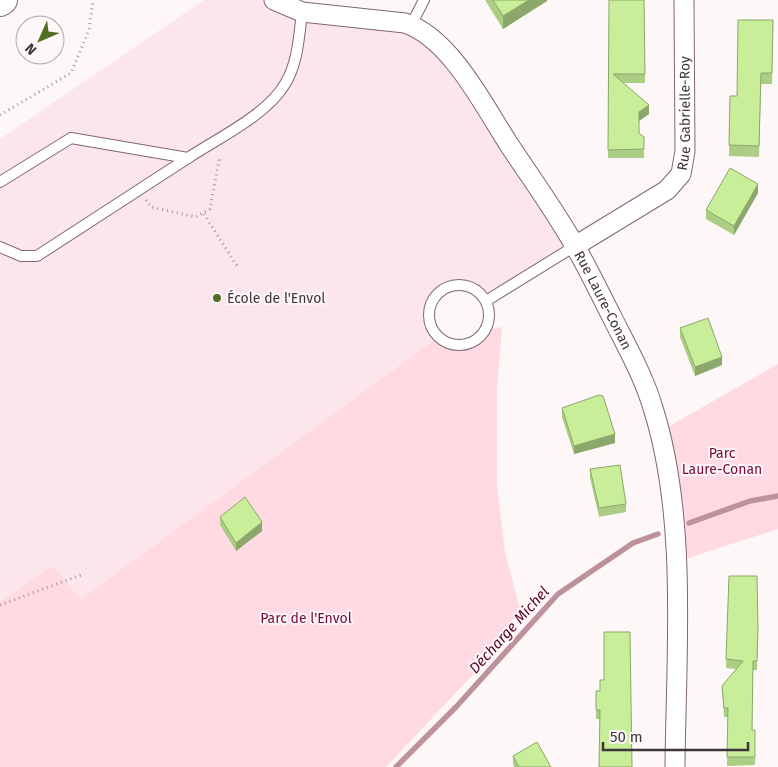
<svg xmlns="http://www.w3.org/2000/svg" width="778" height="767" font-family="'Fira Sans',sans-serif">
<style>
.built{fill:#fde6eb}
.green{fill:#ffdae3}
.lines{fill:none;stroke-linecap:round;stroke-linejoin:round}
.stream{stroke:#be929c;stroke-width:5.5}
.service-casing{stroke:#80676d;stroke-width:12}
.minor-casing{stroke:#80676d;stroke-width:21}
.primary-casing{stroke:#80676d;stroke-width:30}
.path{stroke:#a1999b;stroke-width:3;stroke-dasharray:1 4;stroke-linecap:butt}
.service{stroke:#fff;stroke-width:10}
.minor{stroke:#fff;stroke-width:19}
.primary{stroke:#fff;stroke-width:28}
.wall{fill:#accd84}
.shaded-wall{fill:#8ca76c}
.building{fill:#c8ee9a;stroke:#8ca76c}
.poi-dot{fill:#506e24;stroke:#fdf7f8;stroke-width:2}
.labels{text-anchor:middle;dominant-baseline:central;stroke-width:4;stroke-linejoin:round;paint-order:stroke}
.street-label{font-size:14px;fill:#3f3437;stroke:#fdf7f8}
.poi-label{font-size:14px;fill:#3f3437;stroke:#fdf7f8;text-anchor:start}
.park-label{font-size:14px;fill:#78073b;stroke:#fdf7f8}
.water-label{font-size:15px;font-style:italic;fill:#570328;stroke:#fdf7f8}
</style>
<rect width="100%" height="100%" fill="#fdf7f8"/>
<path class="built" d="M204 0H274L405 23 441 45 575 246 486 301 475 289 468 286 453 285 441 290 431 302 429 310 430 324 438 337 81 599 52 566 0 602V139Z"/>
<g class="green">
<path d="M502 327 497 390V486L505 552 520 609 480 667 386 767H0V602L52 566 81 599 438 337 450 344 460 346 474 341 486 330Z"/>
<path d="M778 364V529L676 562 659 432Z"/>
</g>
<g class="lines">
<g class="stream">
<path d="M689 523 750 501 778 496"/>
<path d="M396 767 456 707 558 594 633 543 658 534"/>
</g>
<g class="service-casing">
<g id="service">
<path d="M411 25 424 0"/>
<path d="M0 182 71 138 188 158C218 138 267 115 285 84 298 63 299 36 302 12"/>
<path d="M0 247 21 256H37L188 158"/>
<circle cx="459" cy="315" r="30"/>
<path d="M486 301 575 246"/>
</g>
</g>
<g class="minor-casing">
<g id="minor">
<path id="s1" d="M274 0 302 12 405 23C450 38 483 104 508 143 531 178 556 212 576 248 589 270 600 294 612 317 627 347 644 377 653 408 688 519 676 652 675 767"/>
<path id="s2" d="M575 246 667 190 681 174 685 151 684 0"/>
</g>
</g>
<g class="primary-casing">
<path id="primary" d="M0 2 3 0"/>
</g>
<g class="path">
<path d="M0 115 71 73 89 30 93 0"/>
<path d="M146 200 151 207 196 217 210 209 219 160 217 157"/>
<path d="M204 214 237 266"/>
<path d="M0 605 81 575"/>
</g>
<use href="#service" class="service"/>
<use href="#minor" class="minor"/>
<use href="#primary" class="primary"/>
</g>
<g class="wall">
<path d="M485 0H547V1L503 29Z"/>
<path d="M609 0H644L645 83H623L649 114 639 121V133L644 137V158H608Z"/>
<path d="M773 20 772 84H761L759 157 729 156 730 96H737Z"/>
<path d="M758 193 734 235 706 219V210Z"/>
<path d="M680 328 722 365 695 376 680 337Z"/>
<path d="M562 408 615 443 574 454 562 417Z"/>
<path d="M590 469 626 504V512L599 517 590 478Z"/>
<path d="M220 517 262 531 236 551 220 525Z"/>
<path d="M729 576 758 638 757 670H753L752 730H755V765L727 766 728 717H724L722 686 736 669 726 668Z"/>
<path d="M596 691 632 767 600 719H596Z"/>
<path d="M513 756 551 767H514L513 764Z"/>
</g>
<g class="shaded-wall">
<path d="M529 0H547V1L503 29V16Z"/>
<path d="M649 105V114L639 121V112Z"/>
<path d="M758 184V193L734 235V226Z"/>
<path d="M722 357V365L695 376V367Z"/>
<path d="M615 434V443L574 454V446Z"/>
<path d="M262 522V531L236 551V543Z"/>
</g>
<g class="building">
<path d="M493 0H529L503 16Z"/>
<path d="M609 0H644L645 74H613L649 105 639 112V133L644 137V149L608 150Z"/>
<path d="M738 20H773L772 73H761L759 146 729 145 730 96H737Z"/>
<path d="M730 168 758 184 734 226 706 210Z"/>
<path d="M708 318 722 357 695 367 680 328Z"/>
<path d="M599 395 603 396 615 434 574 446 562 408Z"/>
<path d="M620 465 626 504 599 508 590 469Z"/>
<path d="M245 497 262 522 236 543 220 517Z"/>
<path d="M729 576H757L758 629 757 661H753L752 730H755V757H727L728 708H724L722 686 743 661 726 659Z"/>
<path d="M604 632H630L632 767H599L600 710H596V691H600V680H604Z"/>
<path d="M537 742 551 767H519L513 756Z"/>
</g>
<circle class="poi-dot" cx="217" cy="298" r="5"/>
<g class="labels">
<g class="street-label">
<text stroke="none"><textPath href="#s2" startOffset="190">Rue Gabrielle-Roy</textPath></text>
<text stroke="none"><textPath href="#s1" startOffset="479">Rue Laure-Conan</textPath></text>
</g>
<g class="poi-label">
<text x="227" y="298">École de l'Envol</text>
</g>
<g class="park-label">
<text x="722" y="453">Parc<tspan x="722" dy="16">Laure-Conan</tspan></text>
<text x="306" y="618">Parc de l'Envol</text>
</g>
<g class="water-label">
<text transform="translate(509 630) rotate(-48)">Décharge Michel</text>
</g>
</g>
<g transform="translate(40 40) rotate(225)"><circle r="24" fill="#fdf7f8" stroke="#b1a9ab"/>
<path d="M0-4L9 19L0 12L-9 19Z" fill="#506e24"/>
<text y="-8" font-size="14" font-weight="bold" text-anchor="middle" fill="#3f3437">N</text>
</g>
<path d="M603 742v8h145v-8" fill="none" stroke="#3f3437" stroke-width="2.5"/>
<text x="610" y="742" font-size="15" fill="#3f3437" stroke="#fdf7f8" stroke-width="4" paint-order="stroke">50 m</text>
</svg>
